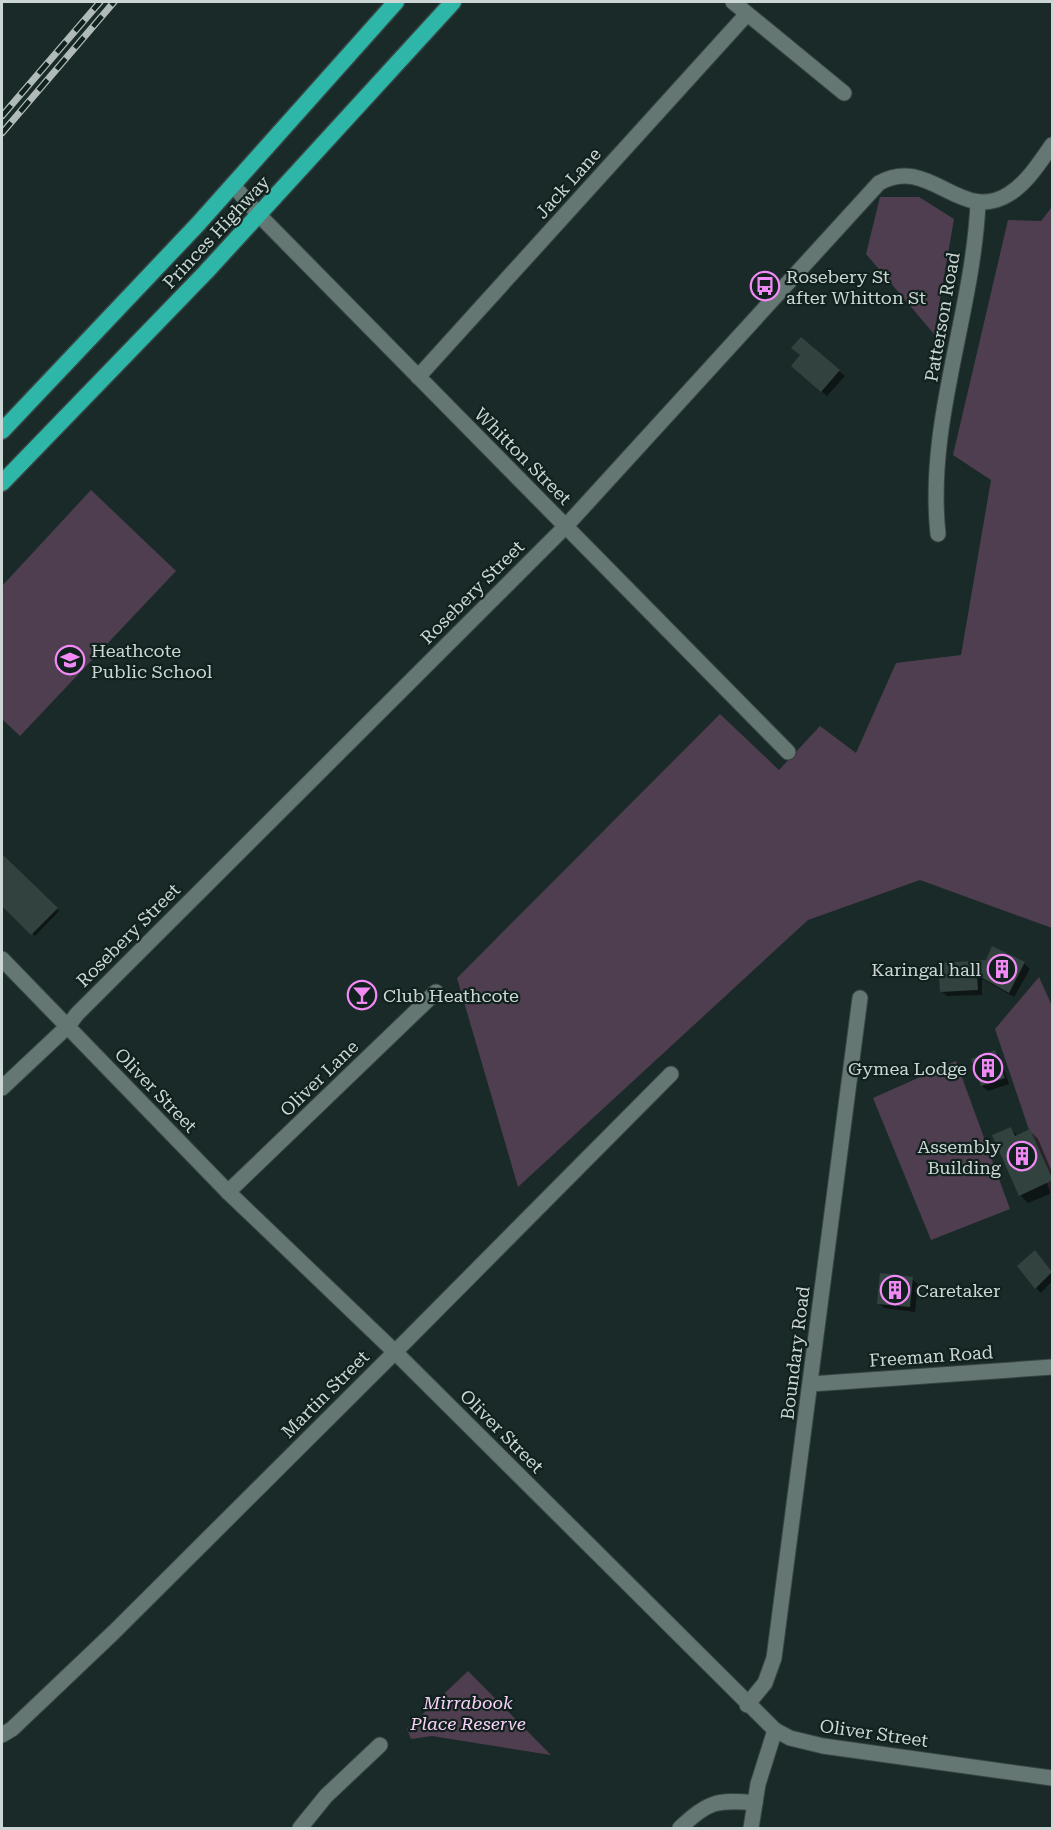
<svg xmlns="http://www.w3.org/2000/svg" width="1054" height="1830" font-family="'Roboto Serif',serif">
<style>
.green{fill:#4f3e4f}
.shadow{fill:#0007}
.building{fill:#31423f}
.lines{fill:none;stroke-linecap:round;stroke-linejoin:round}
.minor-casing{stroke:#384644;stroke-width:17}
.tertiary-casing{stroke:#384644;stroke-width:17}
.trunk-casing{stroke:#384644;stroke-width:19}
.minor{stroke:#657773;stroke-width:15}
.tertiary{stroke:#657773;stroke-width:15}
.trunk{stroke:#2eb7a8;stroke-width:16}
.rail-casing{stroke:#b0bbb9;stroke-width:7}
.rail{stroke:#11211e;stroke-width:4.5;stroke-dasharray:14;stroke-linecap:butt}
.labels{text-anchor:middle;dominant-baseline:central;stroke-width:4.5;stroke-linejoin:round;paint-order:stroke}
.street-label{font-size:18px;fill:#ccd6d4;stroke:#11211e}
.poi-label{font-size:18px;fill:#ccd6d4;stroke:#11211e;text-anchor:start}
.park-label{font-size:18px;font-style:italic;fill:#fad2fa;stroke:#11211e}
</style>
<rect width="100%" height="100%" fill="#1a2a28"/>
<g class="green">
<path d="M880 197H919L954 219 934 334 866 254Z"/>
<path d="M1052 207V928L920 880 808 920 518 1187 457 978 720 714 779 770 820 726 856 753 896 663 961 655 991 480 953 455 1008 220 1041 221Z"/>
<path d="M91 490 176 571 20 736 2 719V586Z"/>
<path d="M1039 977 1052 1006V1198L995 1029Z"/>
<path d="M956 1061 1010 1209 931 1240 873 1098Z"/>
<path d="M468 1671 551 1755 432 1736 411 1739 407 1729Z"/>
</g>
<g class="shadow">
<path d="M801 339 845 376 827 396 798 371Z"/>
<path d="M7 861 59 911 35 936 2 904V867Z"/>
<path d="M1024 963 1030 969 1014 997 982 979V995L947 996 941 991 940 964Z"/>
<path d="M995 1052 1000 1057 1009 1084 988 1091 982 1086 973 1060Z"/>
<path d="M1011 1129 1018 1136 1030 1131 1038 1139 1052 1172V1193L1028 1203 1020 1195Z"/>
<path d="M1040 1257 1052 1273V1281L1041 1293 1036 1288Z"/>
<path d="M912 1279 918 1284 915 1312 884 1308 878 1303Z"/>
</g>
<g class="building">
<path d="M801 337 840 370 821 392 791 366 800 355 791 348Z"/>
<path d="M2 854 58 908 31 935 2 906Z"/>
<path d="M992 946 1025 962 1009 993 977 975 978 990 940 992 938 963 986 960Z"/>
<path d="M995 1050 1005 1078 981 1086 971 1059Z"/>
<path d="M1011 1127 1015 1136 1030 1129 1053 1180 1019 1196 992 1135Z"/>
<path d="M1035 1250 1052 1272 1035 1289 1017 1266Z"/>
<path d="M880 1273 913 1277 910 1307 877 1304Z"/>
</g>
<g class="lines">
<g class="minor-casing">
<g id="minor">
<path d="M733 2 844 93"/>
<path d="M233 185 259 215 788 752"/>
<path d="M418 377 747 14"/>
<path d="M938 534C926 422 973 314 978 203"/>
<path d="M2 1088 68 1026 77 1014 566 526 879 183C930 154 960 225 1009 194 1027 183 1040 162 1052 145"/>
<path d="M228 1192 436 992"/>
<path d="M811 1384 1052 1367"/>
<path d="M747 1705 765 1683 774 1658 860 998"/>
<path d="M2 1735 12 1729 114 1632 395 1352 671 1074"/>
<path d="M300 1828 326 1796 380 1745"/>
<path d="M680 1828C707 1802 717 1799 755 1803"/>
<path d="M751 1828 758 1784 775 1730"/>
</g>
</g>
<g class="tertiary-casing">
<path id="tertiary" d="M2 959 228 1192 395 1352 775 1730 790 1738 823 1746 1052 1778"/>
</g>
<g class="trunk-casing">
<g id="trunk">
<path d="M2 431 198 224 396 2"/>
<path d="M2 483 206 272 453 2"/>
</g>
</g>
<use href="#minor" class="minor"/>
<use href="#tertiary" class="tertiary"/>
<use href="#trunk" class="trunk"/>
<g class="rail-casing">
<g id="rail">
<path d="M2 116 100 2"/>
<path d="M2 133 114 2"/>
</g>
</g>
<use href="#rail" class="rail"/>
</g>
<defs>
<g id="bus-ring" transform="scale(1.5)"><circle r="9.5" fill="#11211e" stroke="#f18af4" stroke-width="1.5"/><path d="M-5-6H5V4H4V6H2V4H-2V6H-4V4H-5ZM-3.5-4V0h7V-4ZM-3.5 1.2v1.5H-2V1.2ZM2 1.2v1.5H3.5V1.2Z" fill="#f18af4"/></g>
<g id="school-ring" transform="scale(1.5)"><circle r="9.5" fill="#11211e" stroke="#f18af4" stroke-width="1.5"/><path d="M0-5L7-2L0 1L-7-2ZM-4 1L0 2.5L4 1V4Q0 6-4 4Z" fill="#f18af4"/></g>
<g id="building-ring" transform="scale(1.5)"><circle r="9.5" fill="#11211e" stroke="#f18af4" stroke-width="1.5"/><path d="M-4-6H4V6H1V3H-1V6H-4ZM-2.5-4.3h1.7v1.8h-1.7ZM.8-4.3h1.7v1.8H.8ZM-2.5-1h1.7V.8h-1.7ZM.8-1h1.7V.8H.8Z" fill="#f18af4"/></g>
<g id="bar-ring" transform="scale(1.5)"><circle r="9.5" fill="#11211e" stroke="#f18af4" stroke-width="1.5"/><path d="M-6-5H6L.8 .8V4.5H3.5V6h-7V4.5H-.8V.8Z" fill="#f18af4"/></g>
</defs>
<g fill-rule="evenodd">
<use href="#bus-ring" x="765" y="286"/>
<use href="#school-ring" x="70" y="660"/>
<use href="#building-ring" x="1002" y="969"/>
<use href="#bar-ring" x="362" y="995"/>
<use href="#building-ring" x="988" y="1068"/>
<use href="#building-ring" x="1022" y="1156"/>
<use href="#building-ring" x="895" y="1290"/>
</g>
<g class="labels">
<g class="street-label">
<text transform="translate(568 183) rotate(-48)">Jack Lane</text>
<text transform="translate(216 232) rotate(-47)">Princes Highway</text>
<text transform="translate(942 317) rotate(-80)">Patterson Road</text>
<text transform="translate(523 456) rotate(45)">Whitton Street</text>
<text transform="translate(472 592) rotate(-45)">Rosebery Street</text>
<text transform="translate(128 935) rotate(-45)">Rosebery Street</text>
<text transform="translate(319 1078) rotate(-44)">Oliver Lane</text>
<text transform="translate(156 1090) rotate(46)">Oliver Street</text>
<text transform="translate(795 1353) rotate(-83)">Boundary Road</text>
<text transform="translate(931 1356) rotate(-4)">Freeman Road</text>
<text transform="translate(325 1394) rotate(-45)">Martin Street</text>
<text transform="translate(502 1431) rotate(45)">Oliver Street</text>
<text transform="translate(874 1733) rotate(8)">Oliver Street</text>
</g>
<g class="poi-label">
<text x="786" y="276">Rosebery St<tspan x="786" dy="21">after Whitton St</tspan></text>
<text x="91" y="650">Heathcote<tspan x="91" dy="21">Public School</tspan></text>
<text x="981" y="969" text-anchor="end">Karingal hall</text>
<text x="383" y="995">Club Heathcote</text>
<text x="967" y="1068" text-anchor="end">Gymea Lodge</text>
<text x="1001" y="1146" text-anchor="end">Assembly<tspan x="1001" dy="21">Building</tspan></text>
<text x="916" y="1290">Caretaker</text>
</g>
<g class="park-label">
<text x="468" y="1702">Mirrabook<tspan x="468" dy="21">Place Reserve</tspan></text>
</g>
</g>
<rect width="1054" height="1830" fill="none" stroke="#ccd6d4" stroke-width="6"/>
</svg>
